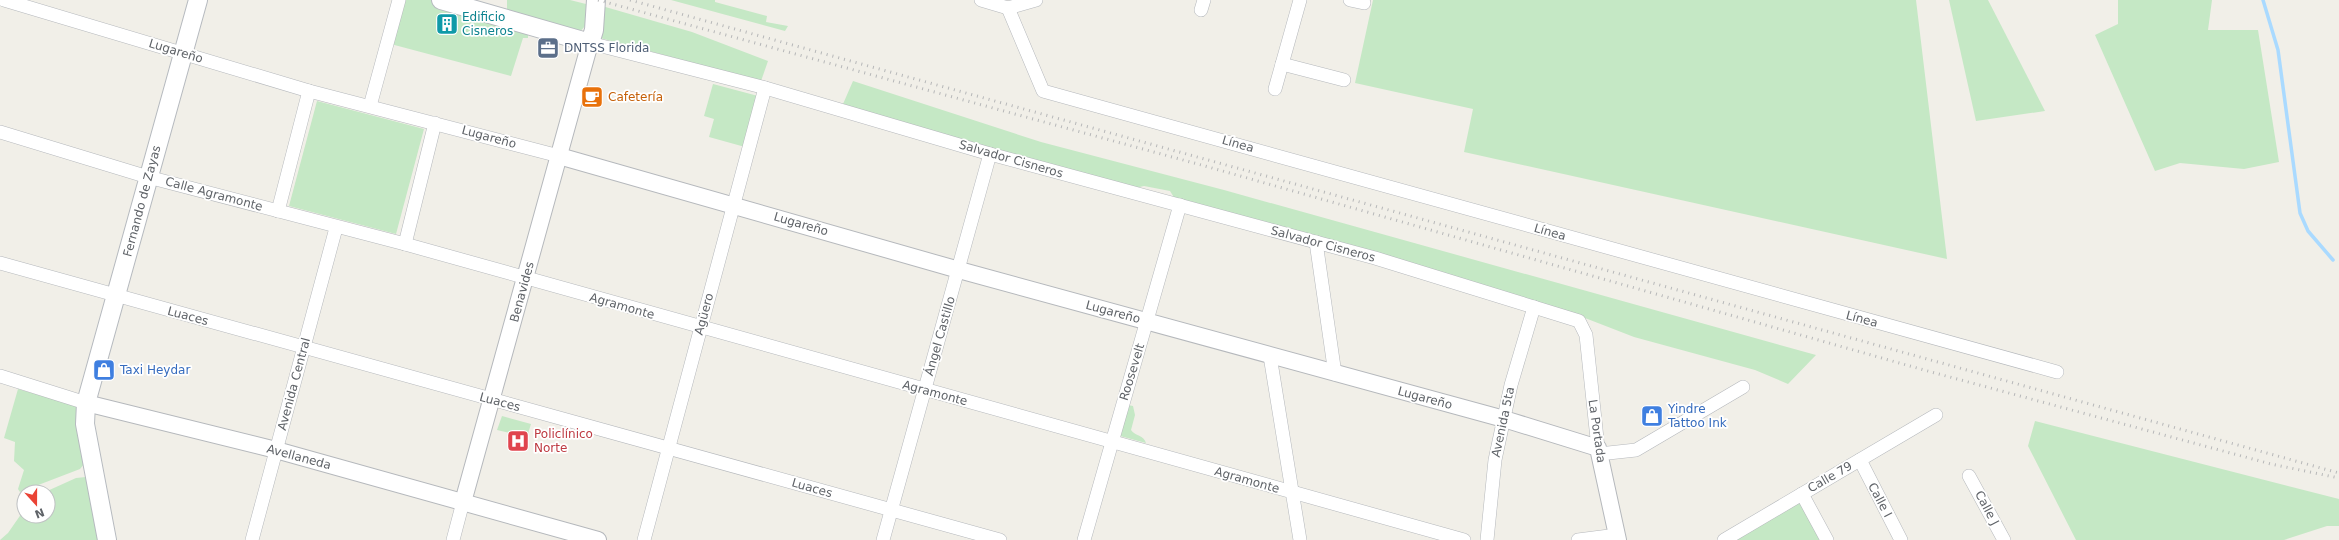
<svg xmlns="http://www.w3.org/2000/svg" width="2339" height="540" font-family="'DejaVu Sans',sans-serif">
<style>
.green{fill:#c5e8c5}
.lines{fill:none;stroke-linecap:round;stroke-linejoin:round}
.stream{stroke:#aadaff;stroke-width:3.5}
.minor-casing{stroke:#b5b8bc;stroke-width:14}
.tertiary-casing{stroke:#b5b8bc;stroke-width:18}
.secondary-casing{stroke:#b6babf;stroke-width:20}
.minor{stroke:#fff;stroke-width:13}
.tertiary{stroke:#fff;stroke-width:16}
.secondary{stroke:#fff;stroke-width:18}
.rail{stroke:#b6b7b8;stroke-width:3;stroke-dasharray:1 5;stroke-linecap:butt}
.labels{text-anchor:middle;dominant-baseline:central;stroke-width:3.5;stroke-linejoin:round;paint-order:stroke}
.culture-label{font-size:12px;fill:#0d838f;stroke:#fff;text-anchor:start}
.service-label{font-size:12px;fill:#4e5e75;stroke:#fff;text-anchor:start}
.street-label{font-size:12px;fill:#5f6368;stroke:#fff}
.food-label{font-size:12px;fill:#c56008;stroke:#fff;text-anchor:start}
.shop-label{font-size:12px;fill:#366cbe;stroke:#fff;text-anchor:start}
.health-label{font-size:12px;fill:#be3a42;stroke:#fff;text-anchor:start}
</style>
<rect width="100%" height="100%" fill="#f1efe8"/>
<g class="green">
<path d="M399 0H441L528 34V38H523L511 76 387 43Z"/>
<path d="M507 0H570L586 4 585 26 579 33 507 12Z"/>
<path d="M671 0H715V2L767 16 766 22 788 26 785 31Z"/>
<path d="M1373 0H1916L1947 259 1464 152 1473 109 1355 83Z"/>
<path d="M1949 0H1988L2045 111 1976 121Z"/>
<path d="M2118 0H2212L2208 30H2258L2279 162 2244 169 2180 163 2155 171 2095 35 2118 24Z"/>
<path d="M602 6 692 32 768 61 761 81 600 38Z"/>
<path d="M853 81 1041 142 1224 190 1816 355 1788 384 1755 370 1634 337 1585 318 1175 199 1170 191 1144 186 1135 188 1014 157 843 104Z"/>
<path d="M713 84 758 96 745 147 709 137 714 119 704 116Z"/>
<path d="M317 101 424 129 396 234 289 206Z"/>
<path d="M18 389 78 406 84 464 80 469 20 492 18 489 24 470 14 461 15 442 4 438Z"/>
<path d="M1128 405 1133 406 1135 415 1131 430C1135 436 1144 435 1146 443L1120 436Z"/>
<path d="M502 416 531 424 527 437 497 430Z"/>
<path d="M2035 421 2339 499V526H2327L2284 540H2076L2028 446Z"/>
<path d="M86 477 98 540H0L8 533 24 510V516H48V492H45L76 478Z"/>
<path d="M1802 494 1827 540H1724Z"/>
</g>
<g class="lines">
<path class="stream" d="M2263 0 2278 50 2300 213 2308 231 2333 260"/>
<g class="minor-casing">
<g id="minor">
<path d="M4 0 309 91 559 156"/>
<path d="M981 0 1008 8"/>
<path d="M1350 0 1364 3"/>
<path d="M1008 8 1043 91 2057 372"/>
<path d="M1008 8 1036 0"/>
<path d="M1201 10 1204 0"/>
<path d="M590 43 762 87 990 154 1375 258 1579 321 1586 335 1598 448"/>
<path d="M1282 64 1344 80"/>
<path d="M1275 89 1300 0"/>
<path d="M370 106 399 0"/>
<path d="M0 132 148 177 405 244 1464 540"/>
<path d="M278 211 309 91"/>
<path d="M1316 242 1335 374"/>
<path d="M405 244 435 123"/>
<path d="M0 263 1000 540"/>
<path d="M1270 356 1300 540"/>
<path d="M0 376 86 403"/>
<path d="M1599 454 1636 450 1743 387"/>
<path d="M1860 460 1901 540"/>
<path d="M1969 476 2004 540"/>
<path d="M1802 494 1827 540"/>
<path d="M252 540 336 228"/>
<path d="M453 540 463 502"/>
<path d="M644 540 765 88"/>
<path d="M883 540 990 154"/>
<path d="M1084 540 1180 205"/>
<path d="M1487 540 1495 460 1511 385 1534 307"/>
<path d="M1578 540 1617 535"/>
<path d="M1724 540 1936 415"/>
</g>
</g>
<g class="tertiary-casing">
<g id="tertiary">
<path d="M559 156 959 270 1504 419 1598 448 1618 540"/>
<path d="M86 403 276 450 598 540"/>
<path d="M463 502 590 43"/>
</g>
</g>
<g class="secondary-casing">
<g id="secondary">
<path d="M441 0 590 43 594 30 596 0"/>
<path d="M107 540 85 424 86 403 198 0"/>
</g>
</g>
<use href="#minor" class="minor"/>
<use href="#tertiary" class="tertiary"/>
<use href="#secondary" class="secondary"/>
<g class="rail">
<path d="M598 0 1205 166 1924 370 2271 464 2339 478"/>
<path d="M630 0 2339 473"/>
</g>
</g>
<defs>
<g id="building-square" transform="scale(1.15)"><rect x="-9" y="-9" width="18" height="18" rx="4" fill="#0f9aa8" stroke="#fff"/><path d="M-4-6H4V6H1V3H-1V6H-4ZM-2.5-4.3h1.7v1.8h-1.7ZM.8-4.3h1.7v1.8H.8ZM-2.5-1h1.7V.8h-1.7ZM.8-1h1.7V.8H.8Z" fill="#fff"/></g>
<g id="office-square" transform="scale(1.15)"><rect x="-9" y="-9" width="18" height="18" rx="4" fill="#5c6f8a" stroke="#fff"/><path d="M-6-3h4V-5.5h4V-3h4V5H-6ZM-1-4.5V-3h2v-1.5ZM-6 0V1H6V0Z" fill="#fff"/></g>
<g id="cafe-square" transform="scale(1.15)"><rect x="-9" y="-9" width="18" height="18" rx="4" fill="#e8710a" stroke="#fff"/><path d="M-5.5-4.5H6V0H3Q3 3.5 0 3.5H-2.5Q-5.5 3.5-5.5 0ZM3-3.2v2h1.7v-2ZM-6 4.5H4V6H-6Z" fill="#fff"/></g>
<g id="shop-square" transform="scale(1.15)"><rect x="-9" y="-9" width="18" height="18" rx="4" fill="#3f7fe0" stroke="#fff"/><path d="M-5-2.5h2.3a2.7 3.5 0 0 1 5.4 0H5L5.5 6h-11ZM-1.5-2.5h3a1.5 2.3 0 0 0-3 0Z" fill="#fff"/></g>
<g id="hospital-square" transform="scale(1.15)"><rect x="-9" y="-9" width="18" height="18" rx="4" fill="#e0444e" stroke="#fff"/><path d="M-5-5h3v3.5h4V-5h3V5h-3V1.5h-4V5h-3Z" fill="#fff"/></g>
</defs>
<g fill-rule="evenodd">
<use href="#building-square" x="447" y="24"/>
<use href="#office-square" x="548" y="48"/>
<use href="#cafe-square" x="592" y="97"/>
<use href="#shop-square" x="104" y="370"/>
<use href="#shop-square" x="1652" y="416"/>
<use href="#hospital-square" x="518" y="441"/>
</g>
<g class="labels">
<g class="culture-label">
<text x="462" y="17">Edificio<tspan x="462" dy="14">Cisneros</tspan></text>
</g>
<g class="service-label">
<text x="564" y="48">DNTSS Florida</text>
</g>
<g class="street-label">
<text transform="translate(176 51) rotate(17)">Lugareño</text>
<text transform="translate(489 137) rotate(15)">Lugareño</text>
<text transform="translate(1238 144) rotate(16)">Línea</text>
<text transform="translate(1011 159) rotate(16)">Salvador Cisneros</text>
<text transform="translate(214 194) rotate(15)">Calle Agramonte</text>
<text transform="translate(142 201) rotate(-75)">Fernando de Zayas</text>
<text transform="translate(801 224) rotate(16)">Lugareño</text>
<text transform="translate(1550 232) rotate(16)">Línea</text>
<text transform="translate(1323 244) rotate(15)">Salvador Cisneros</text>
<text transform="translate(522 292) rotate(-75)">Benavides</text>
<text transform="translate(622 306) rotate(16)">Agramonte</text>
<text transform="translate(1113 312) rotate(15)">Lugareño</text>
<text transform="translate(704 314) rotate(-75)">Agüero</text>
<text transform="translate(188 316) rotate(15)">Luaces</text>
<text transform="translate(1862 319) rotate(15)">Línea</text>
<text transform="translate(940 336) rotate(-74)">Ángel Castillo</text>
<text transform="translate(1132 372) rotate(-73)">Roosevelt</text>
<text transform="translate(294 384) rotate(-75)">Avenida Central</text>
<text transform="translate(935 393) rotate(15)">Agramonte</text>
<text transform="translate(1425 398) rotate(15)">Lugareño</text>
<text transform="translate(500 402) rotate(15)">Luaces</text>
<text transform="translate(1503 422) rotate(-78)">Avenida 5ta</text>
<text transform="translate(1597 431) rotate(82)">La Portada</text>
<text transform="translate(299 457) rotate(15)">Avellaneda</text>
<text transform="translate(1830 477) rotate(-30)">Calle 79</text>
<text transform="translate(1247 480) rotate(16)">Agramonte</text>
<text transform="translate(812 488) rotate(16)">Luaces</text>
<text transform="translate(1880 500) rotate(62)">Calle I</text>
<text transform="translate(1987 508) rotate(62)">Calle J</text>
</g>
<g class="food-label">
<text x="608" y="97">Cafetería</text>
</g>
<g class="shop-label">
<text x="120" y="370">Taxi Heydar</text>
<text x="1668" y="409">Yindre<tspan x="1668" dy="14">Tattoo Ink</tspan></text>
</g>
<g class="health-label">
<text x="534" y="434">Policlínico<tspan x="534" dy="14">Norte</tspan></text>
</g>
</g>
<g transform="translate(36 504) rotate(159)"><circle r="19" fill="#ffffff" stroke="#bfc1c3"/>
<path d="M0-3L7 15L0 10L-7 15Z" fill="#ea4335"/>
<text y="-6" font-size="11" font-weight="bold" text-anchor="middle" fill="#5f6368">N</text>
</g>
</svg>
